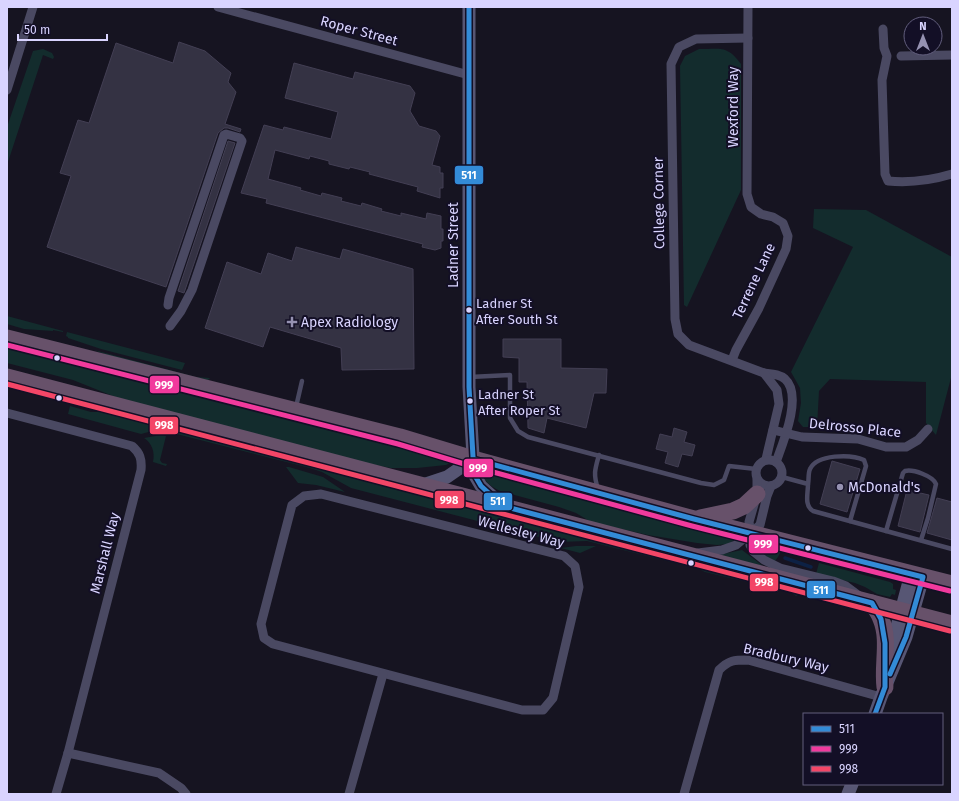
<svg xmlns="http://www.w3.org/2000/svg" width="959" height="801" font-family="'Fira Sans',sans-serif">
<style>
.green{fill:#132c2d}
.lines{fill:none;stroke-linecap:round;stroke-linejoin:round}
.stream{stroke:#0d2144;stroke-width:3.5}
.building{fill:#343243;stroke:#433f54}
.lane{stroke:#4a4962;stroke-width:4.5}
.street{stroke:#4a4962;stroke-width:9}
.secondary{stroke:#575674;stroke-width:13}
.highway{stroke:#67516a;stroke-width:17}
.bus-1-casing{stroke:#130f26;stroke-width:8}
.bus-2-casing{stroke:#130f26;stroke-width:8}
.bus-3-casing{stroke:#130f26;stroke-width:8}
.bus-1{stroke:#338bd7;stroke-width:5}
.bus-2{stroke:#f13a9d;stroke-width:5}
.bus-3{stroke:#f34667;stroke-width:5}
.bus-dot{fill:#d9d4ff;stroke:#130f26;stroke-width:1.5}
.poi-dot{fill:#9591b1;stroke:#130f26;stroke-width:1.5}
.labels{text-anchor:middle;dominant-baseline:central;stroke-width:4;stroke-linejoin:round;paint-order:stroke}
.bus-label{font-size:13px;fill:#d9d4ff;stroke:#130f26;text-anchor:start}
.street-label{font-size:14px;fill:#d9d4ff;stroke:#130f26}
.poi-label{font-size:14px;fill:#d9d4ff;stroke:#130f26;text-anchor:start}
.line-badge{stroke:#130f26;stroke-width:1.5}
.badge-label{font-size:11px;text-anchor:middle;font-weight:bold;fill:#fff}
</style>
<rect width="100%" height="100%" fill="#161421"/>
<g class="green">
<path d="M43 49 52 53 54 57 53 59 43 55 7 165V127L33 51Z"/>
<path d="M699 49C721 49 727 45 741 64V190L687 307 684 305 680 66 685 56Z"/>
<path d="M814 209 866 210 952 257V374L936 435 926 423V382L830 379 819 391 817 427H803L798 421 801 403 800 388 791 372 853 247 813 228Z"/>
<path d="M7 316 63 331V332L53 330V331L24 329 7 324Z"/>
<path d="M67 332 185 363 182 370 101 349 68 338V337L66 336Z"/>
<path d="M7 345 449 460 450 463 446 465 417 468H391L356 461 118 398 73 380 7 363Z"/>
<path d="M94 350 196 377 210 378 208 380 115 358Z"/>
<path d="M70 406 91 412H107L688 562 687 566 587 541 558 542 351 488 322 472 310 468 165 431H152L141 434 68 414Z"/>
<path d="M161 435 166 436 160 460 162 463 167 464 166 466 153 462C155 452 152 443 144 438Z"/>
<path d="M286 467H289L323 477 345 492 316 485 298 483Z"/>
<path d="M479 470 737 538V539L727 544 717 545 697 543 648 535 591 522 576 513 559 507 500 491C489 486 484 480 479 470Z"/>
<path d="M755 542 782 549 778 557 775 561 758 552 753 544Z"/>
<path d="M576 546H596L580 553 561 548Z"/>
<path d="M742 550 763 566 718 555Z"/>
<path d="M819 563 890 582 893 584V589L896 590 895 595 892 594 890 597 877 594 865 587 855 583 816 574Z"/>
<path d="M703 565 783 587 798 595 796 596 790 592 705 572 701 570Z"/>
<path d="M854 605 862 607 873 615 840 606Z"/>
</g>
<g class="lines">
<path class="stream" d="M785 558 811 567"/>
</g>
<g class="building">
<path d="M179 42 205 51 231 73 228 82 236 92 225 124 241 129 240 132 228 128H224L218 133 166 287 47 247 71 176 60 173 78 120 89 123 116 43 173 63Z"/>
<path d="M294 63 353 79 355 72 410 86 415 93 410 111 419 126 436 131 440 136 432 165 440 167V173H443V188H440V198L417 191 418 187 369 174 370 172 350 167 349 169 329 164V161L310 156 309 159 275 150 268 179 301 188 300 190 321 196 322 193 342 198 341 201 361 206 362 203 382 209 381 211 401 216V213L426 219 427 213 441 216V229H443V241H441V248L435 250 422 247 423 244 266 203 267 199 241 193 264 125 283 130 284 127 331 139 338 112 285 98Z"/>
<path d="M228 141 235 143 184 293 178 291Z"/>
<path d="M296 247 340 259 343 249 413 269 414 369 342 370 341 348 270 327 263 347 205 328 227 262 261 274 268 253 292 261Z"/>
<path d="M503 339H561V368L607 369 606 393H594L586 428 547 418 544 433 528 428 527 382H519V358L503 357Z"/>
<path d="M674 428 687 432 684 442 695 445 692 456 682 454 678 467 665 463 668 452 656 449 660 434 672 437Z"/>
<path d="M832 461 860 469 847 512 820 504Z"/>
<path d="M907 490 929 495 920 532 898 526Z"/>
<path d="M937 498 952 502V540L927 533Z"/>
</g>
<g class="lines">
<g class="lane">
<path d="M470 377 510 375V418L518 431 528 437 701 483 714 485 724 480 729 466 756 469"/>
<path d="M296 407 302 381"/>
<path d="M782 477 808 484C808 494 804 505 813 511L952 549"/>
<path d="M808 484C809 480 808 473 810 469 817 454 851 454 864 460L866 466 850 521"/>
<path d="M598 489C593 474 595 469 599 455"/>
<path d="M886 531 903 473 905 471C913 469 933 476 936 484L928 518 921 540"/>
</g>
<g class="street">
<path d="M218 7 469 75"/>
<path d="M883 29 884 48 887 56 882 80 885 174 888 181C909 183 932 180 952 174"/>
<path d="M748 38 696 39 679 47 671 64 675 319 678 334 689 345 764 373C772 374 779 374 785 379 803 395 783 443 776 462"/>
<path d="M901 56 952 55"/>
<path d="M7 90 33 7"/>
<path d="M168 305 169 298 224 135 226 134 240 138 242 141 192 290 181 311 170 326"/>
<path d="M732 360 736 350 759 308 786 249 788 236 783 223 773 217 761 214 751 207 747 194 748 7"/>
<path d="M764 373 777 390 779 404 766 459"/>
<path d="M7 413 132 446C140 453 142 459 141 470L68 753 56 794"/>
<path d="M773 430 802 437 858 439 886 447H906L918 440 928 429"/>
<circle cx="769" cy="473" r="13"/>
<path d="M757 480V494L749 522 751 533 750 545 754 552 764 560 780 568 833 581 846 586 858 595"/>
<path d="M321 494 564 556 575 566 579 587 553 698 543 710H522L273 644 264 638 261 624 292 505 304 496Z"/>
<path d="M698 553 722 550 736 545 760 525 767 496 771 486"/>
<path d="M68 753 159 773 181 788 186 794"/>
<path d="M349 794 383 674"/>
<path d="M684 794 719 670C729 660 734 660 748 660L881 697"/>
</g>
<g class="secondary">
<path d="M469 7V387L474 474 481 486 503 506"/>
<path d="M423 485 447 477 473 459"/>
<path d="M891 656 895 634 911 574"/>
<path d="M875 714 881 697 906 637 923 577"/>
<path d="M848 794 852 784"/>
</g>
<g class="highway">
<path d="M7 338 400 437 473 459 694 519 952 584"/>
<path d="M7 377 952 624"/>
<path d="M700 518 733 511 744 506 757 494"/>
<path d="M872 603C875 608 879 613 881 619 890 640 882 665 885 687"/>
</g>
<g class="bus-1-casing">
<g id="bus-1">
<path d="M469 7V387L474 474 481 486 503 506 872 603 881 619 885 643V687L875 714"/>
<path d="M473 459 694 519 923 577 906 637 890 674"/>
</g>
</g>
<g class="bus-2-casing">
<path id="bus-2" d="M7 345 398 444 471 466 692 526 950 591"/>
</g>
<g class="bus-3-casing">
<path id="bus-3" d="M7 384 950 631"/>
</g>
<use href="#bus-1" class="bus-1"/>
<use href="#bus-2" class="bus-2"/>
<use href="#bus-3" class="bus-3"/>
</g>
<g class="bus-dot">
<circle cx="469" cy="310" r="3.5"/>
<circle cx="57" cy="358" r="3.5"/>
<circle cx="59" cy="398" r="3.5"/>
<circle cx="470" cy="401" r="3.5"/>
<circle cx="808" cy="548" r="3.5"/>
<circle cx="691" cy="563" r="3.5"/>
</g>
<g class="poi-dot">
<path d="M290 316h4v4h4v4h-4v4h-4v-4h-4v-4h4z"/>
<circle cx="840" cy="487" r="4"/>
</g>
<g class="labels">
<g class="bus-label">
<text x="476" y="303">Ladner St<tspan x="476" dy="16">After South St</tspan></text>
<text x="478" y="394">Ladner St<tspan x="478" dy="16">After Roper St</tspan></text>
</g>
<g class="street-label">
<text transform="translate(359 31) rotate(15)">Roper Street</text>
<text transform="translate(733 107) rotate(-90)">Wexford Way</text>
<text transform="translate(659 203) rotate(-91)">College Corner</text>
<text transform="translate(453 245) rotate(-90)">Ladner Street</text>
<text transform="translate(754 281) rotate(-65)">Terrene Lane</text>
<text transform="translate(855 428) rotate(6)">Delrosso Place</text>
<text transform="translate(521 532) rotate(15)">Wellesley Way</text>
<text transform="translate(105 553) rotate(-76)">Marshall Way</text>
<text transform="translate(786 658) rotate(13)">Bradbury Way</text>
</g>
<g class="poi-label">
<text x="301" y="322">Apex Radiology</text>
<text x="848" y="487">McDonald's</text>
</g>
</g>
<g class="line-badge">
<rect x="454" y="165" width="30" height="20" rx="4" fill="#338bd7"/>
<rect x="149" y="375" width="31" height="19" rx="4" fill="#f13a9d"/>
<rect x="149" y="416" width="30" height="19" rx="4" fill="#f34667"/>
<rect x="463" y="458" width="31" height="20" rx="4" fill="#f13a9d"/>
<rect x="434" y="490" width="31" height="19" rx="4" fill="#f34667"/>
<rect x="483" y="492" width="30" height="19" rx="4" fill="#338bd7"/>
<rect x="748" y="534" width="31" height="20" rx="4" fill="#f13a9d"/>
<rect x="749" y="573" width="30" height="19" rx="4" fill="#f34667"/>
<rect x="806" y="580" width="30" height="19" rx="4" fill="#338bd7"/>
</g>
<g class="badge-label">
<text x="469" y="179">511</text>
<text x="164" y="389">999</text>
<text x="164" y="429">998</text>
<text x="478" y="472">999</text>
<text x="449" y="504">998</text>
<text x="498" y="505">511</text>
<text x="763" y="548">999</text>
<text x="764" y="586">998</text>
<text x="821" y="594">511</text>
</g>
<rect width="959" height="801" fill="none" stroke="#d9d4ff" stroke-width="16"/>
<rect x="803" y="713" width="140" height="72" fill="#130f26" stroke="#625e7d"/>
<rect x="811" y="726" width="20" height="6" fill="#338bd7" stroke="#625e7d"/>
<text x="839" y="733" font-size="12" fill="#d9d4ff">511</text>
<rect x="811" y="746" width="20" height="6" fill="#f13a9d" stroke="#625e7d"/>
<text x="839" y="753" font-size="12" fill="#d9d4ff">999</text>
<rect x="811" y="766" width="20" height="6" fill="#f34667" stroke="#625e7d"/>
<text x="839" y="773" font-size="12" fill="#d9d4ff">998</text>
<g transform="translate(923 36)"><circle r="19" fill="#130f26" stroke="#625e7d"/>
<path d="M0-3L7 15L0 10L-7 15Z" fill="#9591b1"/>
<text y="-6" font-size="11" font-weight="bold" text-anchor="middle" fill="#d9d4ff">N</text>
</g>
<path d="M18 34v6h89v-6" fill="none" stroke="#d9d4ff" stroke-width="2"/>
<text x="24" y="34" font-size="12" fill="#d9d4ff" stroke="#130f26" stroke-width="3" paint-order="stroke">50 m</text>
</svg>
